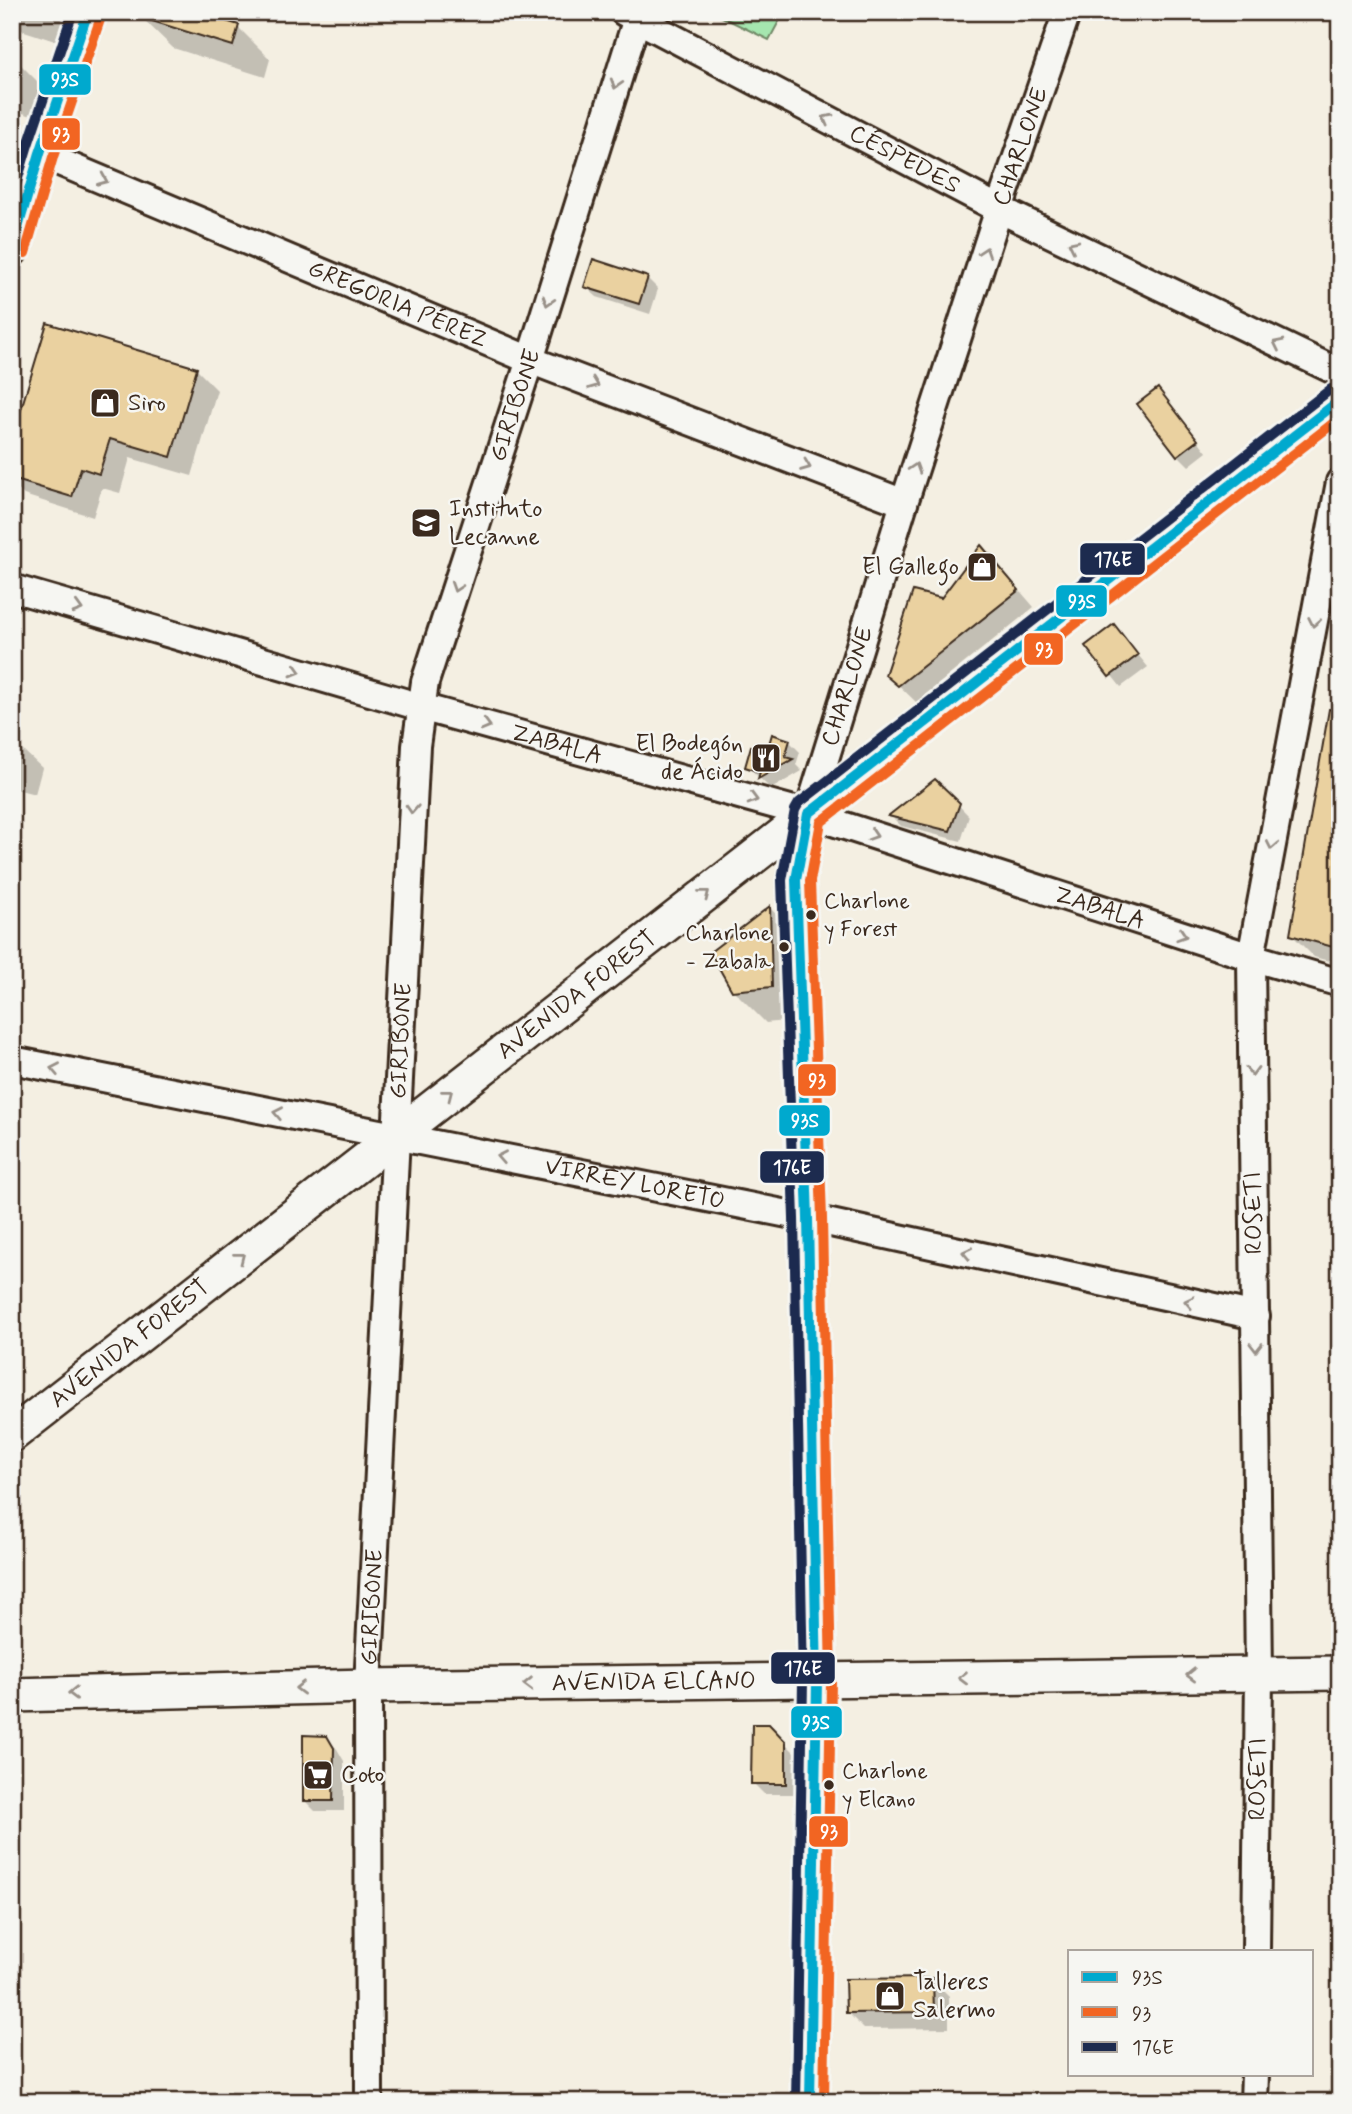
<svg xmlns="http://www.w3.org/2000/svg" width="1352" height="2114" font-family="Mynerve,sans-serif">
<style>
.green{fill:#a5e6af;stroke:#708866;stroke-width:2}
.shadow{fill:#0003}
.building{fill:#ead1a0;stroke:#3b2a1e;stroke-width:2}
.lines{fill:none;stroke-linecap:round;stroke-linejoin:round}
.minor-casing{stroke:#3b2a1e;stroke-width:32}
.major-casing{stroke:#3b2a1e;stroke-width:38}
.minor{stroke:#f6f6f2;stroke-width:26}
.major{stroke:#f6f6f2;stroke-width:33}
.bus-1-casing{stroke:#f6f6f2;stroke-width:16}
.bus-2-casing{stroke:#f6f6f2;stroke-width:16}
.bus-3-casing{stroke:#f6f6f2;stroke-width:16}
.bus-1{stroke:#00a9ce;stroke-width:10}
.bus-2{stroke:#f26522;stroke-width:10}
.bus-3{stroke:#1d2b4f;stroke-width:10}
.oneway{stroke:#989088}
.bus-dot{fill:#3b2a1e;stroke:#f6f6f2;stroke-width:2.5}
.labels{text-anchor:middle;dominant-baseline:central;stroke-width:5;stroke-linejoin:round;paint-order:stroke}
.bus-label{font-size:22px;fill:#3b2a1e;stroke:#f6f6f2;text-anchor:start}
.street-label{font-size:24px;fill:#3b2a1e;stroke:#f6f6f2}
.poi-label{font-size:24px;fill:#3b2a1e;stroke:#f6f6f2;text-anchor:start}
.line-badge{stroke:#f6f6f2;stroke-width:2.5}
.badge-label{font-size:19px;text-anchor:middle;font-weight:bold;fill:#fff}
</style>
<rect width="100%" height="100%" fill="#f4efe2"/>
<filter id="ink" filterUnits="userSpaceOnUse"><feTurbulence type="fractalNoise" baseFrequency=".0143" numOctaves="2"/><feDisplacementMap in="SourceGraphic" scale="14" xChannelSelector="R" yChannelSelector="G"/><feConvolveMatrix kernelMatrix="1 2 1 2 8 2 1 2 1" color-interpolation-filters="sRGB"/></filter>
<g filter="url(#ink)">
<path class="green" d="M712 12H784L769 40Z"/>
<g class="shadow">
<path d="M12 12H64L69 18 61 43 12 27Z"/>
<path d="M140 16 238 27 270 59 265 77 173 48Z"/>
<path d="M12 56 44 88 34 117 12 109Z"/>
<path d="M647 278 658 289 650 314 597 297 586 287Z"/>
<path d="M196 369 217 390 192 476 130 458 120 493 102 488 93 517 24 495 12 484V444Z"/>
<path d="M1158 391 1168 401 1207 452 1189 466 1178 455Z"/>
<path d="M982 547 1034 607 916 702 887 674Z"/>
<path d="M1114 626 1148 667 1121 687 1088 646Z"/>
<path d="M1340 724V964L1314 957 1292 935Z"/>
<path d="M789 741 800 752 796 765 802 771 771 789 747 766Z"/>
<path d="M12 748 25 752 42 768 35 794 12 788Z"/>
<path d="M935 781 969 816 961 841 901 826 891 816Z"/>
<path d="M770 908 801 940 803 1019 766 1023 733 990Z"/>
<path d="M768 1726 796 1754V1794H764L753 1783Z"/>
<path d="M326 1737 337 1749 344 1761V1811H315L304 1800Z"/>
<path d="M933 1980 949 1996V2028L864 2029 847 2012Z"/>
</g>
<g class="building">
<path d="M139 12H196L239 25 233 46 139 17Z"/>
<path d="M593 259 648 277 639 304 584 287Z"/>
<path d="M47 323 197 368 171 457 110 439 99 474 81 468 72 497 12 479V439Z"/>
<path d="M1158 388 1198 440 1177 456 1137 404Z"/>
<path d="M981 545 1019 590 898 686 885 675 913 591 941 598Z"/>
<path d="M1114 624 1138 655 1109 677 1085 646Z"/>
<path d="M1329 709 1340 710V949L1290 935Z"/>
<path d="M772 734 790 740 785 757 793 759 758 779 760 772 745 767 751 746 767 751Z"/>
<path d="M935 779 960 803 950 831 888 816Z"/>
<path d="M770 906 772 987 732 991 710 952Z"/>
<path d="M752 1724H769L786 1742V1784H751Z"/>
<path d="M303 1735 327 1736 334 1748 333 1801H303Z"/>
<path d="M933 1978 934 2012 846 2013 845 1979Z"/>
</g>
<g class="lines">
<g class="minor-casing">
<g id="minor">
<path id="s1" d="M624 12 999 209 1340 373"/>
<path id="s2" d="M12 142 530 360 904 503"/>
<path id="s3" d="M12 588 421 707 808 814 1251 957 1340 983"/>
<path id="s4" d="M12 1060 808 1218 1256 1316"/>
<path id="s5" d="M1256 1951 1259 1674 1251 957 1340 482"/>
<path id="s6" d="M369 2102 368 1686 416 746 425 682 530 360 639 12"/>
<path id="s7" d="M810 2102 817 1681 808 1218 796 880 808 814 904 503 999 209 1067 12"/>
<path d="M1254 2102 1255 2074"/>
</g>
</g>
<g class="major-casing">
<g id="major">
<path d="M12 249 40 153 88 12"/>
<path id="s8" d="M12 1435 1340 400"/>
<path id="s9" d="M12 1695 368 1686 1340 1673"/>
</g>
</g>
<use href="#minor" class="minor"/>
<use href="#major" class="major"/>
<g class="bus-1-casing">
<g id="bus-1">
<path d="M12 248 40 153 88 12"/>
<path d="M810 2102 817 1681 808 1218 796 880 808 814 1340 400"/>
</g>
</g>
<g class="bus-2-casing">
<g id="bus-2">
<path d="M25 253 53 157 101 17"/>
<path d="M824 2102 831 1681 822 1218 810 881 821 822 1340 418"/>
</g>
</g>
<g class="bus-3-casing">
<g id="bus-3">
<path d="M12 198 27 148 73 12"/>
<path d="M796 2102 803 1681 794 1218 782 880 795 810 799 803 1331 389"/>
</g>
</g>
<use href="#bus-1" class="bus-1"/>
<use href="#bus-2" class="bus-2"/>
<use href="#bus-3" class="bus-3"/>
</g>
<defs><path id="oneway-chevron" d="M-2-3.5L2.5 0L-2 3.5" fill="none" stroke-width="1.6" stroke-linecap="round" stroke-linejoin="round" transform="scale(1.75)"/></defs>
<g class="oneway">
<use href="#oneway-chevron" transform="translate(616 84) rotate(107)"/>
<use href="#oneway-chevron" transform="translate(827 119) rotate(-152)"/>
<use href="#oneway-chevron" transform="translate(103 180) rotate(23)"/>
<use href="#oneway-chevron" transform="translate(1073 245) rotate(-154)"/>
<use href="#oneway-chevron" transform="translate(985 252) rotate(-72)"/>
<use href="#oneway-chevron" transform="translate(548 301) rotate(107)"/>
<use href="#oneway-chevron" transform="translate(1278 344) rotate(-154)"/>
<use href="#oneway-chevron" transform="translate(594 384) rotate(21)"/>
<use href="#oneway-chevron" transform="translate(806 466) rotate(21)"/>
<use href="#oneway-chevron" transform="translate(915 468) rotate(-72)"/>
<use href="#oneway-chevron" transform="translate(456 587) rotate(108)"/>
<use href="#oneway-chevron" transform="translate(78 608) rotate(16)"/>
<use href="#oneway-chevron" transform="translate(1314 622) rotate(101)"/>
<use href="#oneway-chevron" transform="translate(296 671) rotate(16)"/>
<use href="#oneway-chevron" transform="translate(486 725) rotate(15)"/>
<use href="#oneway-chevron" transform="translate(753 799) rotate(15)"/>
<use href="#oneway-chevron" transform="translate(412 809) rotate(93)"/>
<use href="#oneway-chevron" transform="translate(873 835) rotate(18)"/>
<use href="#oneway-chevron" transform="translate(1272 845) rotate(101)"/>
<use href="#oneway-chevron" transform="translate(705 894) rotate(-38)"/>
<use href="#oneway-chevron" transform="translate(1182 935) rotate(18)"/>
<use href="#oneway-chevron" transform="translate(55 1069) rotate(-169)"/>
<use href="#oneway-chevron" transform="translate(1252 1071) rotate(89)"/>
<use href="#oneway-chevron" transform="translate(448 1094) rotate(-38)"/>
<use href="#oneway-chevron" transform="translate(278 1113) rotate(-169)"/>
<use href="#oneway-chevron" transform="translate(501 1157) rotate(-169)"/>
<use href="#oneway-chevron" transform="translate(967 1253) rotate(-168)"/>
<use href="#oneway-chevron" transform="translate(240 1257) rotate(-38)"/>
<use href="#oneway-chevron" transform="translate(1189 1302) rotate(-168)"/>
<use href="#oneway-chevron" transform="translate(1256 1347) rotate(90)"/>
<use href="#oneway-chevron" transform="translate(1191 1675) rotate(179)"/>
<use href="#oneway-chevron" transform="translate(963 1678) rotate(179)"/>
<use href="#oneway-chevron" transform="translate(528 1684) rotate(179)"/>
<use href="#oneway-chevron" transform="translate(300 1688) rotate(179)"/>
<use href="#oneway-chevron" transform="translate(73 1693) rotate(179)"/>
</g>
</g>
<defs>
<g id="shop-square" transform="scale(1.575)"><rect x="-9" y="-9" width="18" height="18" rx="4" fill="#3b2a1e" stroke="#f6f6f2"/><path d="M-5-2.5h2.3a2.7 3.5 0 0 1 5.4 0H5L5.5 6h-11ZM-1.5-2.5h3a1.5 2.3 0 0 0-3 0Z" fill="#fff"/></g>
<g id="school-square" transform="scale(1.575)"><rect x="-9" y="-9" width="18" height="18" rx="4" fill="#3b2a1e" stroke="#f6f6f2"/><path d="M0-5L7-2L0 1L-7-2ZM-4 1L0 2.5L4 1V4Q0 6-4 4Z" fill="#fff"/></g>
<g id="restaurant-square" transform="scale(1.575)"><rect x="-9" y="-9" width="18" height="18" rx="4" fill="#3b2a1e" stroke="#f6f6f2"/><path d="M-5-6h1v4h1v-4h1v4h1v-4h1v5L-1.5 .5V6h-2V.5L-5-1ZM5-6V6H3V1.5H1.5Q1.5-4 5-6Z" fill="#fff"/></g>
<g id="supermarket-square" transform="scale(1.575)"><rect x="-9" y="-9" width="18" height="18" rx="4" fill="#3b2a1e" stroke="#f6f6f2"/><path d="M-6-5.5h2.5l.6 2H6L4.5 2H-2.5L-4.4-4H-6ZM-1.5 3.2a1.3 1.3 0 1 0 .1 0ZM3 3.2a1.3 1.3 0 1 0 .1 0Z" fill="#fff"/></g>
</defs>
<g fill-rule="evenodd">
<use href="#shop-square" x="105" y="403"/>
<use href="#school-square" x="426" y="523"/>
<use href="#shop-square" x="982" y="567"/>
<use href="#restaurant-square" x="766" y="758"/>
<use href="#supermarket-square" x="318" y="1775"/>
<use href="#shop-square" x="890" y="1996"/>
</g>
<g class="bus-dot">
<circle cx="811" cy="915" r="6"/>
<circle cx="784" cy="947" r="6"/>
<circle cx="829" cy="1785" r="6"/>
</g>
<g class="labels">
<g class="bus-label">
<text x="824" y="902">Charlone<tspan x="824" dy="28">y Forest</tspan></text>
<text x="771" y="934" text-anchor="end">Charlone<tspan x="771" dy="28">- Zabala</tspan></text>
<text x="842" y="1772">Charlone<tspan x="842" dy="28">y Elcano</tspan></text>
</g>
<g class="street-label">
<text stroke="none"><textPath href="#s7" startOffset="1990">CHARLONE</textPath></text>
<text stroke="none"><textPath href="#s1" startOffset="317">CÉSPEDES</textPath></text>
<text stroke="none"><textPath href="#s2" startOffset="418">GREGORIA PÉREZ</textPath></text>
<text stroke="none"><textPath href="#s6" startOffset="1713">GIRIBONE</textPath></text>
<text stroke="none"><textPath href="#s7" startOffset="1423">CHARLONE</textPath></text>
<text stroke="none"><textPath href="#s3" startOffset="567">ZABALA</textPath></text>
<text stroke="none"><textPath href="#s3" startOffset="1134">ZABALA</textPath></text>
<text stroke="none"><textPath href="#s8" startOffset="716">AVENIDA FOREST</textPath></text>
<text stroke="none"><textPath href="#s6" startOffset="1062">GIRIBONE</textPath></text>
<text stroke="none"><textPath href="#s4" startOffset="635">VIRREY LORETO</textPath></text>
<text transform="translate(1254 1213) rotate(-91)">ROSETI</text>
<text stroke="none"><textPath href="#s8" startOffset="149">AVENIDA FOREST</textPath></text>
<text stroke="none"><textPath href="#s6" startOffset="495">GIRIBONE</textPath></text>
<text stroke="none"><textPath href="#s9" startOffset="642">AVENIDA ELCANO</textPath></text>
<text stroke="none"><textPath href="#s5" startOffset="172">ROSETI</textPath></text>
</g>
<g class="poi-label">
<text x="128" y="403">Siro</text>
<text x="449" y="509">Instituto<tspan x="449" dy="28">Lecanne</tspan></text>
<text x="959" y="567" text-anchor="end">El Gallego</text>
<text x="743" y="744" text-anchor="end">El Bodegón<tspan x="743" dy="28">de Ácido</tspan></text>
<text x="341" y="1775">Coto</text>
<text x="913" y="1982">Talleres<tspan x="913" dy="28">Salermo</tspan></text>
</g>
</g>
<g class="line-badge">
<rect x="38" y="63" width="54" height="33" rx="7" fill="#00a9ce"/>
<rect x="41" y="117" width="40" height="34" rx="7" fill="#f26522"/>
<rect x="1079" y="542" width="67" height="34" rx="7" fill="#1d2b4f"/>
<rect x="1055" y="584" width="53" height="34" rx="7" fill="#00a9ce"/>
<rect x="1023" y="632" width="41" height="34" rx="7" fill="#f26522"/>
<rect x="797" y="1063" width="40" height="34" rx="7" fill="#f26522"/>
<rect x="778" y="1104" width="53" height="33" rx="7" fill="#00a9ce"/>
<rect x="759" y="1150" width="66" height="34" rx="7" fill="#1d2b4f"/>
<rect x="770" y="1651" width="66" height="34" rx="7" fill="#1d2b4f"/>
<rect x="790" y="1705" width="53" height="34" rx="7" fill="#00a9ce"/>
<rect x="808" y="1815" width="41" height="33" rx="7" fill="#f26522"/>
</g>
<g class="badge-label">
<text x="65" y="86">93S</text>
<text x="61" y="141">93</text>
<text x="1113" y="566">176E</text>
<text x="1082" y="608">93S</text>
<text x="1044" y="656">93</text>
<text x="817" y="1087">93</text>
<text x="805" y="1127">93S</text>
<text x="792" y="1174">176E</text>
<text x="803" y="1675">176E</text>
<text x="816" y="1729">93S</text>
<text x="829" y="1838">93</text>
</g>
<rect width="1352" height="2114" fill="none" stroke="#f6f6f2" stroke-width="42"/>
<rect x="21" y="21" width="1310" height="2072" fill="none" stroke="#3b2a1e" stroke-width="2.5" filter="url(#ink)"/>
<rect x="1068" y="1950" width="245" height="126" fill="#f6f6f2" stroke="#aba49d" stroke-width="2"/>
<rect x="1082" y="1972" width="35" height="10" fill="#00a9ce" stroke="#aba49d" stroke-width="2"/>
<text x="1132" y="1984" font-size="21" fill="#3b2a1e">93S</text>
<rect x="1082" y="2007" width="35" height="10" fill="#f26522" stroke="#aba49d" stroke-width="2"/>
<text x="1132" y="2020" font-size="21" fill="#3b2a1e">93</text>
<rect x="1082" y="2042" width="35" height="10" fill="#1d2b4f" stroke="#aba49d" stroke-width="2"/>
<text x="1132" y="2054" font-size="21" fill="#3b2a1e">176E</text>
</svg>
